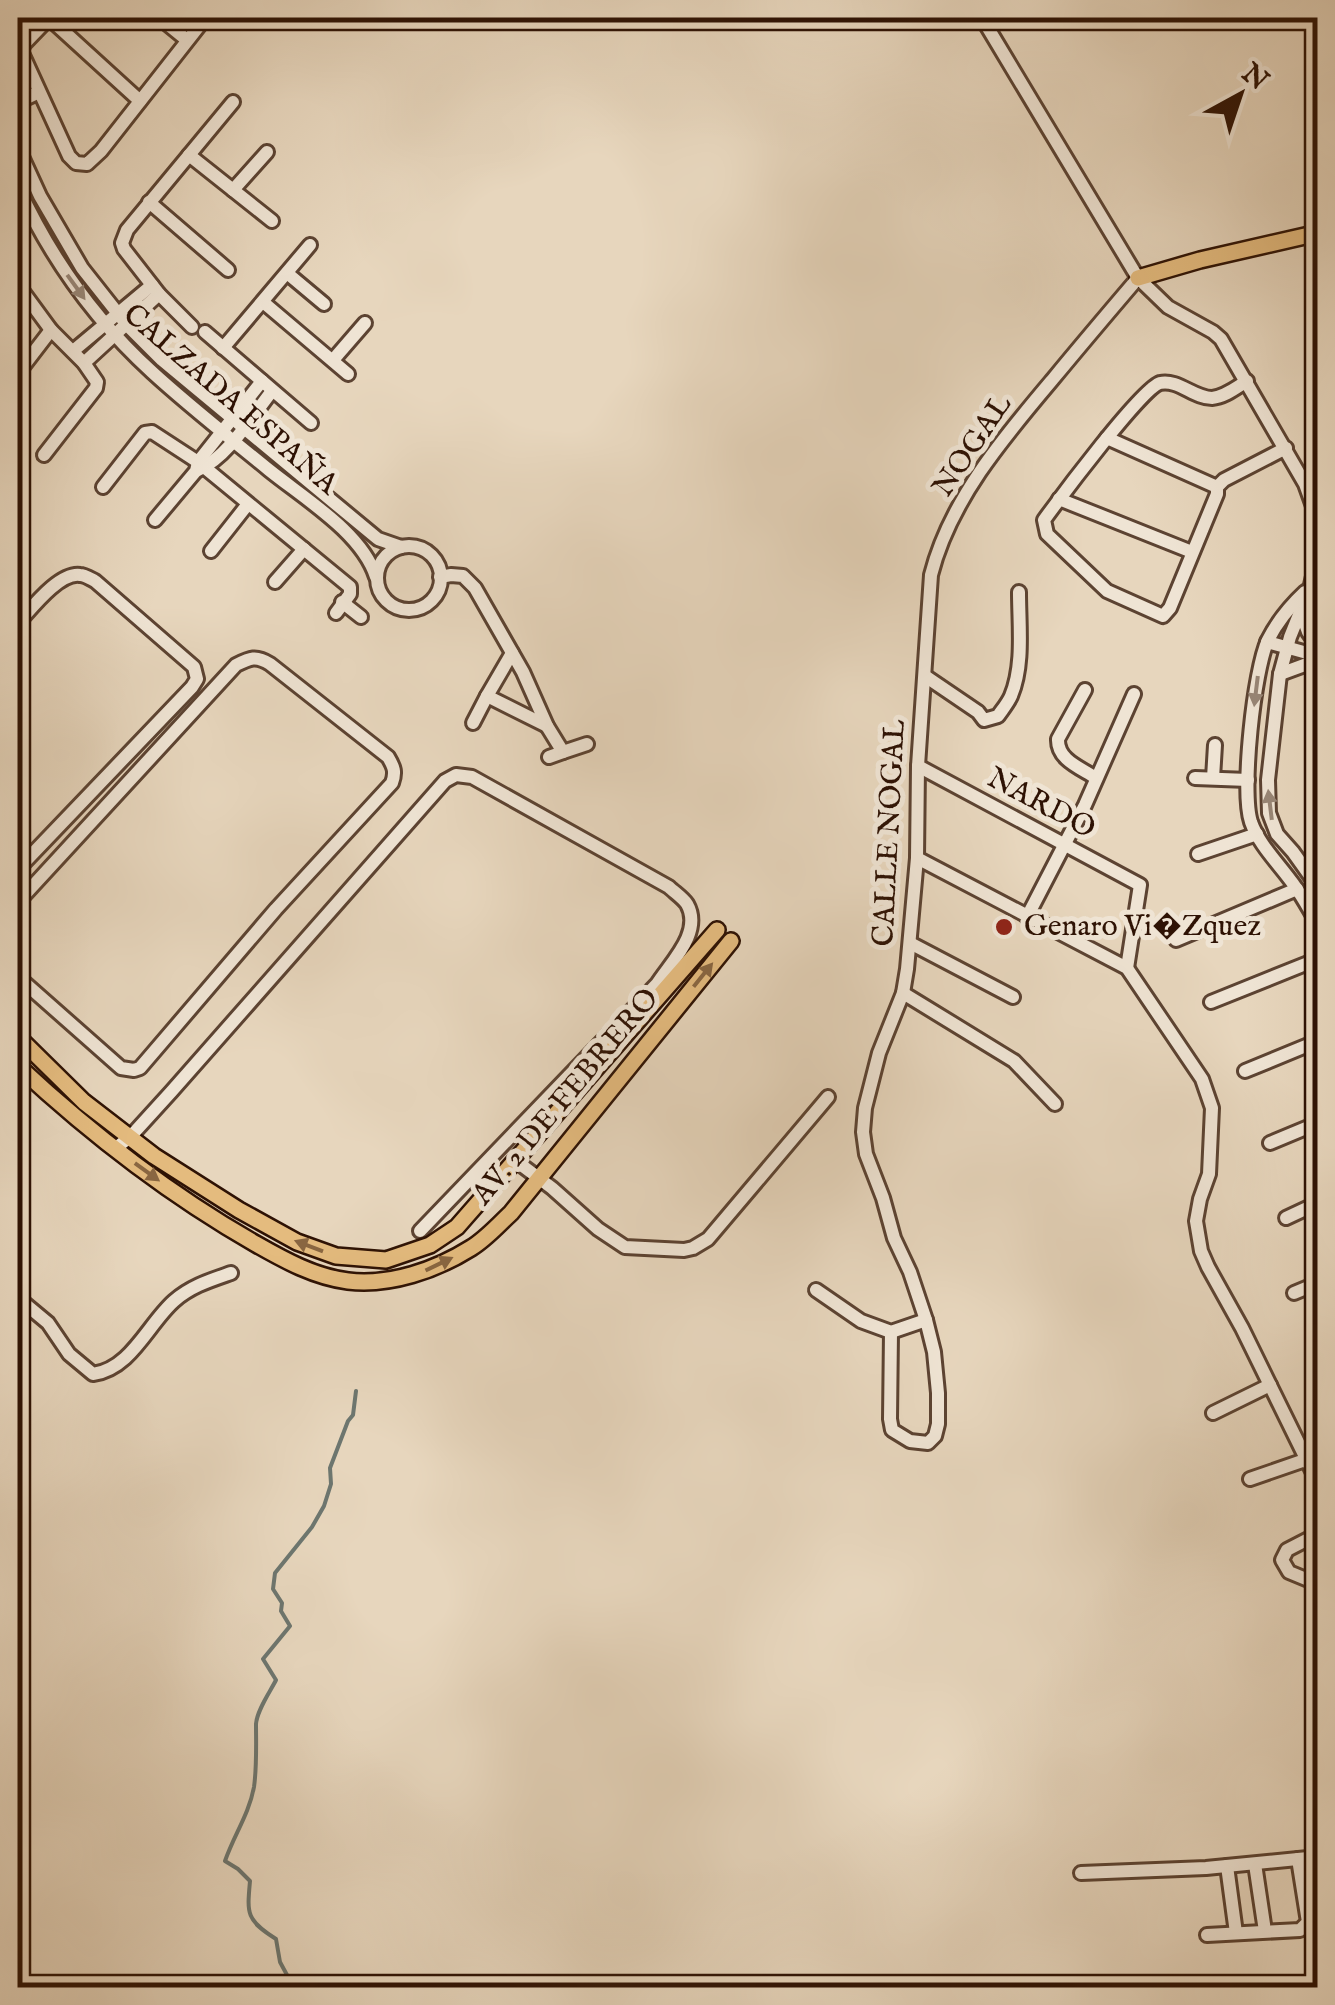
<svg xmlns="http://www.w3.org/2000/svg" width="1335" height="2005" font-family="'IM FELL English',serif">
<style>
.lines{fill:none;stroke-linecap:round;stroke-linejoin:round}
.stream{stroke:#6d766f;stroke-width:4}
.minor-casing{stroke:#5c4332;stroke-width:18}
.major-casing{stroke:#2e1204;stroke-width:20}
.minor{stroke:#efe4d4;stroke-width:12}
.major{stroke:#e4bb7e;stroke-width:15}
.oneway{fill:#988676}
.oneway2{fill:#896641}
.poi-dot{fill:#8f2418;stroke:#efe4d4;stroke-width:4}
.labels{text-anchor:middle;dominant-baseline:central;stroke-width:10;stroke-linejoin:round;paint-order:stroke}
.street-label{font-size:30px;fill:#2e1204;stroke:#efe4d4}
.poi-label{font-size:30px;fill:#2e1204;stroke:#efe4d4;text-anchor:start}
</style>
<rect width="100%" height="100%" fill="#e7d6bd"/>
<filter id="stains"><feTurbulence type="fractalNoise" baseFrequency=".002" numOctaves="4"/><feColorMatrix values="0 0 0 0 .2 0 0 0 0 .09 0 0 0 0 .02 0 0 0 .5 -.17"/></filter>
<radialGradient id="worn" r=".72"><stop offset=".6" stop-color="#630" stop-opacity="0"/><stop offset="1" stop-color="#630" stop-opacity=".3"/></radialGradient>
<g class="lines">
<g class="stream">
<path d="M18 1342 27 1336"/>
<path d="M294 1988 280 1962 276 1939C246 1920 247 1914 250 1881L238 1869 225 1861C234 1835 249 1814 254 1787 257 1766 256 1743 256 1724 257 1710 270 1692 276 1680L263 1659 290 1626 281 1611 282 1603 273 1589 275 1573 312 1527 324 1506 331 1484 330 1468 348 1421 353 1415 356 1391"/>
</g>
<g class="minor-casing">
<g id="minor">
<path d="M49 18 24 44 21 51 69 156 76 163 87 164 101 151 199 26"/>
<path d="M49 18 140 101"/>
<path d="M160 18 187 40"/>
<path d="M982 18 1138 278 1168 307 1213 332 1221 339 1305 484 1314 509 1318 532"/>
<path d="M18 85 32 78"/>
<path d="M18 102 39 92"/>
<path d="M18 148 40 196 82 268 127 325 162 360 378 539 401 547"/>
<path d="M189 155 272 221"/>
<path d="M18 187C50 257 95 320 152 372 189 406 230 438 269 470 305 499 362 533 376 577"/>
<path d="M233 190 267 152"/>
<path d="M149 202 228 270"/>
<path d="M287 273 324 304"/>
<path d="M18 285 51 330 84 363 97 382 96 388 44 455"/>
<path d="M263 302 348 374"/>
<path d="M192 327 159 294 124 249 122 243 127 230 233 102"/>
<path d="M205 332 311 423"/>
<path d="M223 348 310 245"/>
<path d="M73 351 152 285"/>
<path d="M333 360 365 323"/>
<path d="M84 363 159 294"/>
<path d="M18 373 51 330"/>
<path d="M1107 438 1217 487"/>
<path d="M198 470C227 458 253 415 272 391"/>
<path d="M103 487 145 433 152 432 198 462 350 587V594L336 613"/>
<path d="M1217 487V494L1170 608 1163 616 1107 591 1047 534 1044 520C1060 498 1142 388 1160 383 1178 379 1194 398 1212 398 1225 397 1237 387 1247 381"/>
<path d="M1217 487 1224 480 1286 448"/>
<path d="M1059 499 1192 552"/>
<path d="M155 520 196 471 198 462 262 381"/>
<path d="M1318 532 1316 563 1311 585 1290 637 1280 674 1268 780 1269 813 1277 834 1293 852 1318 887"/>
<circle cx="409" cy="578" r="32"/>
<path d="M211 551 248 504"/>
<path d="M440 577 451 575 463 576 475 588 523 672 547 726 563 752 587 744"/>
<path d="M275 582 304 549"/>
<path d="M1305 592C1290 606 1277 622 1268 640 1254 670 1241 791 1251 822 1259 845 1280 865 1294 885 1303 897 1310 911 1318 924"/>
<path d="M342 602 361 617"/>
<path d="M1301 613 1308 632 1318 646"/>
<path d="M18 623C31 609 59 572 80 575 85 575 91 579 95 581L194 667 197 679 192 687 18 869"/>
<path d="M1267 642 1318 656"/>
<path d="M512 653 487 696 547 726"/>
<path d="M1280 674 1318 660"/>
<path d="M925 676 978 712 984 720 998 716C1002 710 1008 703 1011 696 1024 665 1019 626 1019 592"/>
<path d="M1085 690 1058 739C1057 760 1081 768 1096 778"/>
<path d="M473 723 487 696"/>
<path d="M549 757 563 752"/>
<path d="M918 766 1140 885 1127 968"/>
<path d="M1195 778 1248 780"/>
<path d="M1213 778 1215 745"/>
<path d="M1198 854 1257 834"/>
<path d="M917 858 1127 968 1202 1079 1212 1108 1209 1174 1200 1199 1196 1221 1201 1251 1208 1267 1242 1328 1318 1483"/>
<path d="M18 902 236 665C250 658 256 655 270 664L388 757C394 767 396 772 392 783L276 909 140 1068 134 1070 121 1068 18 977"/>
<path d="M1027 917 1085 805 1134 694"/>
<path d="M1176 940 1297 889"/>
<path d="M910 943 1013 997"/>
<path d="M903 993 1014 1061 1055 1104"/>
<path d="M1211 1002 1318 959"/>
<path d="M1245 1071 1318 1041"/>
<path d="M1270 1143 1318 1123"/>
<path d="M116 1148 131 1136 171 1092 445 781 456 775 472 777 669 887C674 892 683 898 687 904 703 932 671 962 657 984L420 1231"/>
<path d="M516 1161 552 1188 598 1229 625 1247 684 1250 693 1248 708 1239 828 1097"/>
<path d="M1286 1218 1318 1203"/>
<path d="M816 1290 861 1321 891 1332 926 1320"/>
<path d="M1294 1293 1318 1283"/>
<path d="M18 1298 48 1323 69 1354 93 1374C131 1369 148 1324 174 1301 191 1286 211 1280 231 1273"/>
<path d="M891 1332 890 1419 892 1430 910 1441 928 1443 935 1436 938 1424V1393L934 1352 926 1320 910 1272 894 1238 883 1198 866 1154 863 1132 865 1108 879 1053 903 993 907 969 917 858 918 766 931 575C950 500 1004 437 1053 379 1081 345 1109 312 1138 278"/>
<path d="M1314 1363 1318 1362"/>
<path d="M1213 1413 1270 1385"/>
<path d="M1250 1479 1305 1460"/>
<path d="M1318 1534 1287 1550 1282 1560 1289 1572 1318 1584"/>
<path d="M1255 1864 1265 1931"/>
<path d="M1227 1866 1236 1933"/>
<path d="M1081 1873 1206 1868 1318 1857"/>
<path d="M1207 1935 1300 1930 1308 1922 1298 1859"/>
</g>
</g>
<g class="major-casing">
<g id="major">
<path d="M1138 278 1200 260 1318 233"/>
<path d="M18 1037 84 1102 154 1156 239 1210 297 1242 336 1256 386 1260 430 1245 457 1227 717 930"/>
<path d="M18 1066C90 1133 170 1195 256 1244 284 1260 315 1277 348 1281 390 1286 436 1270 471 1248 486 1239 499 1224 511 1213L731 941"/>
</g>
</g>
<use href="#minor" class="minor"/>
<use href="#major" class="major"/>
</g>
<defs><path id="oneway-solid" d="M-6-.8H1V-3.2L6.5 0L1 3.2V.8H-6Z" transform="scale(2.5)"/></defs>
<g class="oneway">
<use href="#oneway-solid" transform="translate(76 287) rotate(54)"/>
<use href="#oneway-solid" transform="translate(1256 691) rotate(97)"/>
<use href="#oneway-solid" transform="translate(1270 805) rotate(-97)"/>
</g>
<g class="oneway2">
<use href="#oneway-solid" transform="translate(703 975) rotate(-51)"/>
<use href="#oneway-solid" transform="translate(147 1172) rotate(36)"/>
<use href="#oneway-solid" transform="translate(309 1246) rotate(-159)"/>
<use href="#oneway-solid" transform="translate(439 1264) rotate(-26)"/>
</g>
<circle class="poi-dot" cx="1004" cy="927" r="10"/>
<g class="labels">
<g class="street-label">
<text transform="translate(230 400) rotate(41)">CALZADA ESPAÑA</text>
<text transform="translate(973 446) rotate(-56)">NOGAL</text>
<text transform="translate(1041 804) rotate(28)">NARDO</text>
<text transform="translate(890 833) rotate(-87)">CALLE NOGAL</text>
<text transform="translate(566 1097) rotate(-50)">AV. 2 DE FEBRERO</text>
</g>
<g class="poi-label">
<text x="1024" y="927">Genaro Vi�Zquez</text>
</g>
</g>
<rect width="1335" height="2005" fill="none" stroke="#e7d6bd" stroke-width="60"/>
<rect x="20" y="20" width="1295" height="1965" fill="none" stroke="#2e1204" stroke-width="5"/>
<rect x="30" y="30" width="1275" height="1945" fill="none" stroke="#2e1204" stroke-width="2.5"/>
<g transform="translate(1240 95) rotate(40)" stroke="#efe4d4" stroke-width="8" paint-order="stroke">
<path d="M0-8L18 38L0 25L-18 38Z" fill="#2e1204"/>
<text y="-15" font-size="28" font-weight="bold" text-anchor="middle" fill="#2e1204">N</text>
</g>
<rect width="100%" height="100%" filter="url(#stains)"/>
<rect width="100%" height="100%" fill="url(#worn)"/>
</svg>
